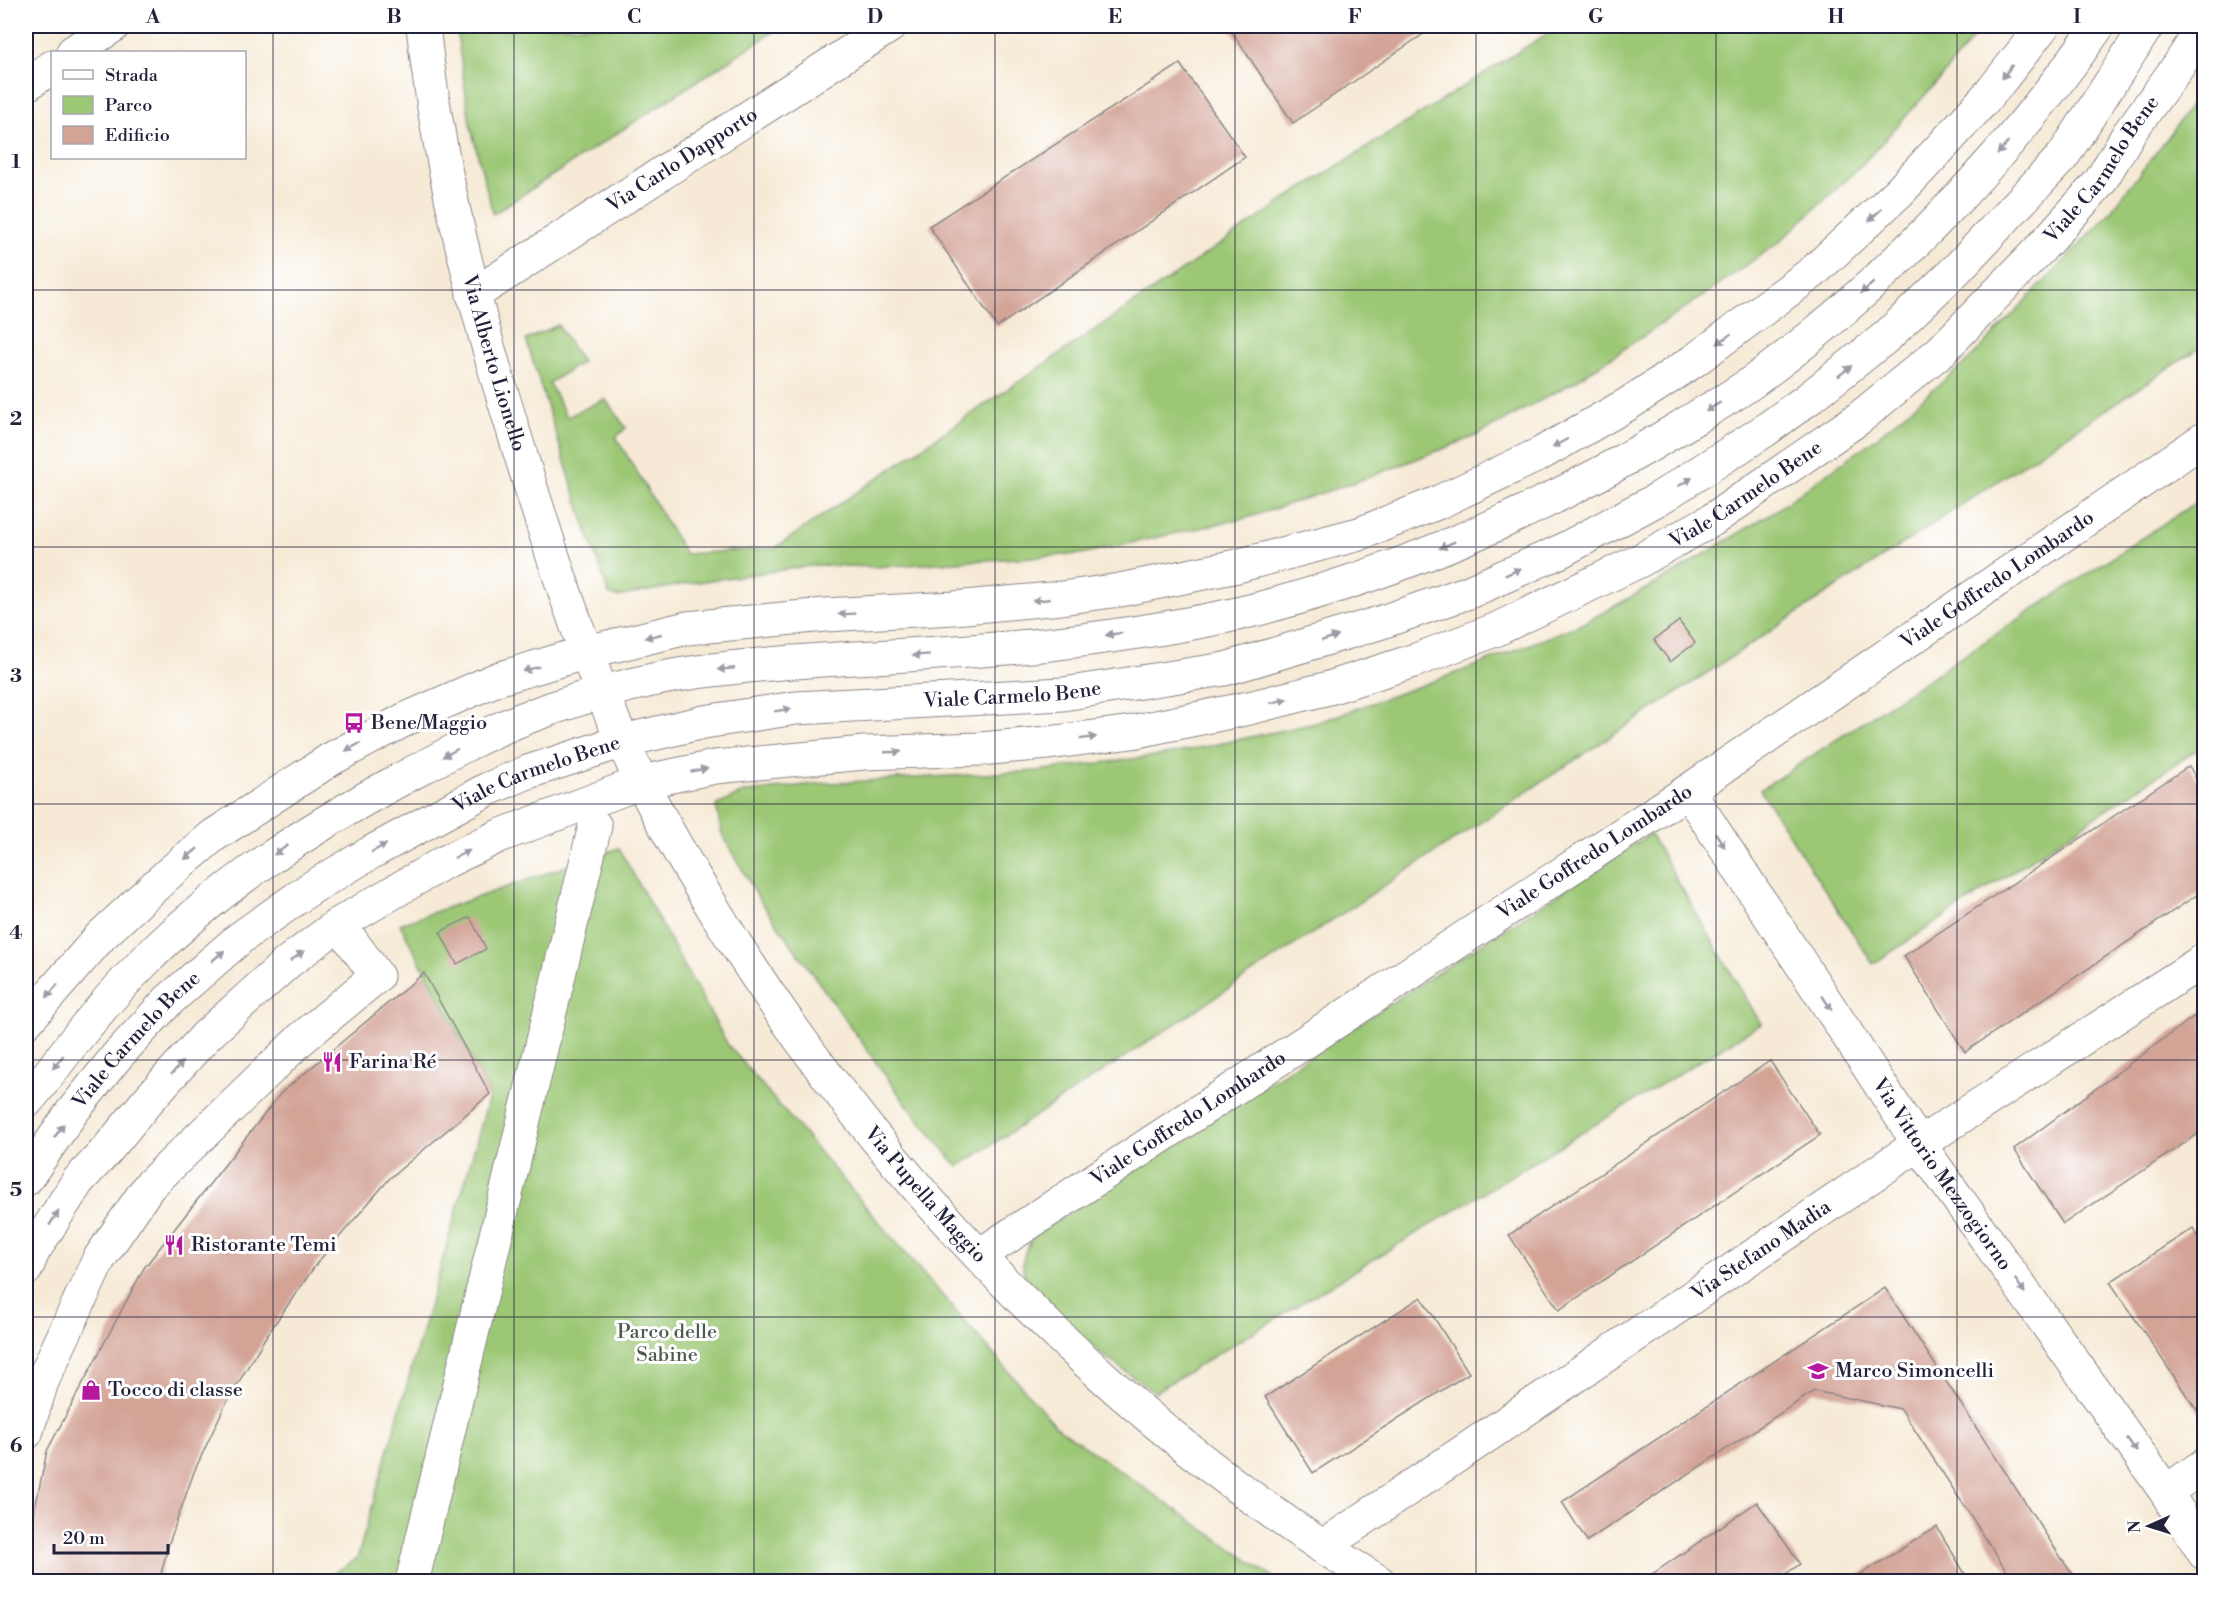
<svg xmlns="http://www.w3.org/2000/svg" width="2230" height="1607" font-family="'Libre Bodoni',serif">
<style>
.green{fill:#9cc876;stroke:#5f7558;stroke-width:1.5}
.building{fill:#d3a396}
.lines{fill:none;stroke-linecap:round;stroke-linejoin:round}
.minor-casing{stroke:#8c8688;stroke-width:35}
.minor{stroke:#fff;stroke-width:33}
.oneway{fill:#9c9ca7}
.grid{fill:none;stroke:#22223b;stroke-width:1.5;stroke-opacity:0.55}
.labels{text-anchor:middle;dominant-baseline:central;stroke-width:6;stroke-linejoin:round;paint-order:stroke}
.street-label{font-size:20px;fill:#22223b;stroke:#fff}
.poi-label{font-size:20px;fill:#22223b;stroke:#fff;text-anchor:start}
.park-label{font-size:20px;fill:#4d5c50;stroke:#fff}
.neatline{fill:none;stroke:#22223b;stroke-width:2}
.grid-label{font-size:20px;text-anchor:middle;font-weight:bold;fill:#22223b}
</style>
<rect width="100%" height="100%" fill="#fff"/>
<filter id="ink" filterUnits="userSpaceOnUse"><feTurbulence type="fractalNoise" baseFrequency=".0167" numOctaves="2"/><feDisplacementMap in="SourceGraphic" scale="12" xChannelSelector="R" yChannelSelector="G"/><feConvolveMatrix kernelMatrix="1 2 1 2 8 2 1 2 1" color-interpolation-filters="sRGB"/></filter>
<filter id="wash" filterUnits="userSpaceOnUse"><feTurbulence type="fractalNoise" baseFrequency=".008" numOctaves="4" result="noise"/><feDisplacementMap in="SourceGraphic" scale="24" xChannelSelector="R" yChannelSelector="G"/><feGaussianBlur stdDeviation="1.35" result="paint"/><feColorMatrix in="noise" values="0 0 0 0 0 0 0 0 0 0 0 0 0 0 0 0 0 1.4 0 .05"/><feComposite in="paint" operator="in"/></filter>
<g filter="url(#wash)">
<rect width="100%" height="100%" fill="#f6ead6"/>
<g class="green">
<path d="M456 26H782L493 214 470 124Z"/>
<path d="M1559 26H1983L1936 83 1857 170 1778 243 1677 314 1574 382 1476 436 1367 478 1250 517 1081 554 874 567 817 565 691 583 617 597 609 594 584 522 526 340 558 325 582 362 549 383 567 417 605 399 626 428 616 437 685 554 775 548 1295 193Z"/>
<path d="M2204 86V345L958 1167 903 1100 759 899 722 834 716 806 742 793 814 784 1037 771 1171 754 1316 723 1470 668 1584 623 1669 576 1775 511 1872 441 1971 358 2107 216 2174 129Z"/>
<path d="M2204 497V745L1873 964 1760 790Z"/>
<path d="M1650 834 1761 1024 1155 1392 1112 1362 1070 1328 1029 1285C1018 1268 1023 1252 1034 1236Z"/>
<path d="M619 848 728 1045 919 1269 1057 1427 1278 1581 320 1582 357 1559 490 1094 400 924Z"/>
</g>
<g id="blocks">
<g class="building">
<path d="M1228 26H1435L1293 123Z"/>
<path d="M1180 64 1245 157 997 327 929 226Z"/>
<path d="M1679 621 1695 643 1670 662 1654 640Z"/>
<path d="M2189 766 2204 793V890L1965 1052 1904 956Z"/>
<path d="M470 917 486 949 457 964 440 932Z"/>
<path d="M424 973 490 1094 390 1178 317 1263 265 1338 225 1405 194 1472 168 1546 159 1582H26V1551L47 1451 144 1268 281 1093Z"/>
<path d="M2204 1009V1130L2063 1224 2014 1149Z"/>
<path d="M1770 1061 1820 1135 1559 1310 1509 1235Z"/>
<path d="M2193 1228 2204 1246V1416L2202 1418 2110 1282Z"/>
<path d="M1885 1288 2077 1582H2014L1901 1409 1814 1391 1587 1541 1562 1502Z"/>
<path d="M1421 1297 1469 1373 1313 1473 1265 1397Z"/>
<path d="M1757 1502 1800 1564 1774 1582H1655L1651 1575Z"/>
<path d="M1937 1527 1970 1582H1857L1854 1578Z"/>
</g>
</g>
</g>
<g filter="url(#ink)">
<use href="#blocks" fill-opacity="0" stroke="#8c8688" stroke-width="1.5"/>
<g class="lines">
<g class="minor-casing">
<g id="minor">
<path id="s1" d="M423 26C438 165 472 300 514 433 550 550 587 670 641 781 668 835 699 886 731 937 892 1191 1121 1427 1379 1582"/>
<path d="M73 52 113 26"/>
<path d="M26 85 52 67"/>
<path id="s2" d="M473 295 890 26"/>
<path id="s3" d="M1688 791 1919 1144 2166 1492 2204 1553"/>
<path d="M26 1022 101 936 167 875 213 836 331 759 406 719 497 679 587 652 687 628 825 615 954 608 1061 598 1120 590 1237 566 1359 534 1437 503 1540 454 1628 404 1695 360 1813 272 1899 192 1945 143 1992 91 2043 26"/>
<path d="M26 1102C45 1081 61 1057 79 1035 99 1010 121 985 144 962 219 886 307 830 401 779 444 756 487 732 533 715 585 696 641 680 697 672 814 656 933 657 1050 644 1117 636 1189 626 1254 610 1404 571 1548 508 1679 428 1703 413 1728 399 1751 383 1882 288 2006 158 2098 26"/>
<path id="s4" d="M26 1179 72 1112 117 1056 168 1001 240 938 311 888 372 852 488 789 528 772 623 741 704 722 796 708 1063 694 1225 669 1379 623 1469 592 1559 552 1658 499 1764 431 1808 399 1886 337 1957 269 2063 156 2147 26"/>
<path id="s5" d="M980 1255 1688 791 2204 439"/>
<path id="s6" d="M26 1269 33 1252 78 1181 106 1151 149 1099 206 1036 288 962 339 924 443 863 499 836 642 782 715 767 864 753 980 749 1048 743 1132 732 1249 708 1329 688 1416 660 1495 630 1639 561 1712 520 1858 419 1941 351 2040 249 2100 182 2129 133 2179 65 2204 26"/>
<path d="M26 1433 42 1382 99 1259 149 1186 301 1039 377 976 339 924"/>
<path d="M2166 1492 2204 1465"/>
<path id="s7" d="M1322 1547 1919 1144 2204 960"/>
<path d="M412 1582 595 826"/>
</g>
</g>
<use href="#minor" class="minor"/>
</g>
<defs><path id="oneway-solid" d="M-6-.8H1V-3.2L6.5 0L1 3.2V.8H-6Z" transform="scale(1.5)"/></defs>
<g class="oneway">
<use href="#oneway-solid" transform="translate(2007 72) rotate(127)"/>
<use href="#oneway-solid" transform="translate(2003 148) rotate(132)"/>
<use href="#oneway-solid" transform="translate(1875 215) rotate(137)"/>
<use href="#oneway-solid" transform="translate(1867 288) rotate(140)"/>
<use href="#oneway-solid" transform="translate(1724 339) rotate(143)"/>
<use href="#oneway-solid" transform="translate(1845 371) rotate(-38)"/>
<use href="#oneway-solid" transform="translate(1713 407) rotate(148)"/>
<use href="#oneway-solid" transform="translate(1560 443) rotate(152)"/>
<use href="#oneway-solid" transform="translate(1685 482) rotate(-32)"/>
<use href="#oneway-solid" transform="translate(1447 545) rotate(156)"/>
<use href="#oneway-solid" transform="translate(1513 572) rotate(-24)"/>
<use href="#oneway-solid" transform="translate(1041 600) rotate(175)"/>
<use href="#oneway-solid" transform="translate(847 614) rotate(177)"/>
<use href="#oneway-solid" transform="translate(1114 634) rotate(171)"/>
<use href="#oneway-solid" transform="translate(653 636) rotate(167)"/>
<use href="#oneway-solid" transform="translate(1330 638) rotate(-17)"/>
<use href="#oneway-solid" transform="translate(921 655) rotate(176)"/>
<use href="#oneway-solid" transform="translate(531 669) rotate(163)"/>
<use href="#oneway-solid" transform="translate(726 669) rotate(175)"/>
<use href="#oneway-solid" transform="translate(1279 701) rotate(-14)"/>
<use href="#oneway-solid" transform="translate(783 710) rotate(-9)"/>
<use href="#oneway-solid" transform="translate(1088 738) rotate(-7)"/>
<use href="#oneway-solid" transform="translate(353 747) rotate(152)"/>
<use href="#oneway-solid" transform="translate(893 752) rotate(-2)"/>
<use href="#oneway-solid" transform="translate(450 753) rotate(152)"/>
<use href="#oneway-solid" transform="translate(699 770) rotate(-12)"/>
<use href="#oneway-solid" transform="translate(1720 840) rotate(57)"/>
<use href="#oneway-solid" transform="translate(379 848) rotate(-29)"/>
<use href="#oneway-solid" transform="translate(281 850) rotate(146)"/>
<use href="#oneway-solid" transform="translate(191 854) rotate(140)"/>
<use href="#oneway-solid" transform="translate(462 854) rotate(-26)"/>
<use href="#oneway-solid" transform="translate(218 956) rotate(-40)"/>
<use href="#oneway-solid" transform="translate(297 956) rotate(-36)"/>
<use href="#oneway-solid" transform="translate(52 991) rotate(130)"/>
<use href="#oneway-solid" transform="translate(1827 1003) rotate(57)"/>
<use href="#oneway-solid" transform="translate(58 1062) rotate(128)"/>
<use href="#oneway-solid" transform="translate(177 1068) rotate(-48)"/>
<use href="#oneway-solid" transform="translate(59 1131) rotate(-54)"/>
<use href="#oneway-solid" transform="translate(54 1218) rotate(-58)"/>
<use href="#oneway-solid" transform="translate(2020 1286) rotate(55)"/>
<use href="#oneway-solid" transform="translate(2132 1445) rotate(55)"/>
</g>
</g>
<path class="grid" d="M273 26V1582M514 26V1582M754 26V1582M995 26V1582M1235 26V1582M1476 26V1582M1716 26V1582M1957 26V1582M26 290H2204M26 547H2204M26 804H2204M26 1060H2204M26 1317H2204"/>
<defs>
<g id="bus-bare" transform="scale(1.62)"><path d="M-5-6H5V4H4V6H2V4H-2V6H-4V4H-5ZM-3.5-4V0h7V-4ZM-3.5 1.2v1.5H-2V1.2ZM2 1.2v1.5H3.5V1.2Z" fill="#b5179e" stroke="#fff" stroke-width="2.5" paint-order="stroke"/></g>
<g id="restaurant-bare" transform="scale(1.62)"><path d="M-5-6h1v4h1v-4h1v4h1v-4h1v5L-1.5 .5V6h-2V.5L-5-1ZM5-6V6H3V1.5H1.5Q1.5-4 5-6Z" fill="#b5179e" stroke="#fff" stroke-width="2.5" paint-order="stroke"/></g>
<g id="school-bare" transform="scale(1.62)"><path d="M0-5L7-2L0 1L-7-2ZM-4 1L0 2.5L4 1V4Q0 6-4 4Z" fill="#b5179e" stroke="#fff" stroke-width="2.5" paint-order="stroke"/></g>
<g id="shop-bare" transform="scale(1.62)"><path d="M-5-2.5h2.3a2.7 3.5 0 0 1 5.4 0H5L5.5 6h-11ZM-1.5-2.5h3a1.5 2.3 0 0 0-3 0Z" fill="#b5179e" stroke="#fff" stroke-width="2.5" paint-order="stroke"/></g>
</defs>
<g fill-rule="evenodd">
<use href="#bus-bare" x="354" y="723"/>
<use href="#restaurant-bare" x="332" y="1062"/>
<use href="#restaurant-bare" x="174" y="1245"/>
<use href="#school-bare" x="1818" y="1371"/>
<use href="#shop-bare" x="91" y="1390"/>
</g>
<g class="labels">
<g class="street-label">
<text stroke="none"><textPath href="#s2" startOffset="249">Via Carlo Dapporto</textPath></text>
<text stroke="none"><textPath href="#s6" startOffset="2448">Viale Carmelo Bene</textPath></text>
<text stroke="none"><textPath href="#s1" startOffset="345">Via Alberto Lionello</textPath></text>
<text stroke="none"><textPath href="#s6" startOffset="1962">Viale Carmelo Bene</textPath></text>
<text stroke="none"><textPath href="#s5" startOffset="1221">Viale Goffredo Lombardo</textPath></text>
<text stroke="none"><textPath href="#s4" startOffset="1150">Viale Carmelo Bene</textPath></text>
<text stroke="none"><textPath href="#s4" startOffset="664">Viale Carmelo Bene</textPath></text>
<text stroke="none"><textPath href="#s5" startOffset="735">Viale Goffredo Lombardo</textPath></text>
<text stroke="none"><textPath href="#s4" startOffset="178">Viale Carmelo Bene</textPath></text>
<text stroke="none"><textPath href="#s5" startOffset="249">Viale Goffredo Lombardo</textPath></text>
<text stroke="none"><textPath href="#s3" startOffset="460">Via Vittorio Mezzogiorno</textPath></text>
<text stroke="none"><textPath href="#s1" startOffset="1292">Via Pupella Maggio</textPath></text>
<text stroke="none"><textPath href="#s7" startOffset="530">Via Stefano Madia</textPath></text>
</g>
<g class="poi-label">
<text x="371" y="723">Bene/Maggio</text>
<text x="349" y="1062">Farina Ré</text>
<text x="191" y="1245">Ristorante Temi</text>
<text x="1835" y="1371">Marco Simoncelli</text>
<text x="108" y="1390">Tocco di classe</text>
</g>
<g class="park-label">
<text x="667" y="1332">Parco delle<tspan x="667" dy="23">Sabine</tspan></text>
</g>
</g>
<rect width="2230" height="1607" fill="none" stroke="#fff" stroke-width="66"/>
<rect x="51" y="51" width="195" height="108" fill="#ffffff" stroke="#a7a7b1" stroke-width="1.5"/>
<rect x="63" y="70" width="30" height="9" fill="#ffffff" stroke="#a7a7b1" stroke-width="1.5"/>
<text x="105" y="81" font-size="18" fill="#22223b">Strada</text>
<rect x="63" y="96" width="30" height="18" fill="#9cc876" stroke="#a7a7b1" stroke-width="1.5"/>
<text x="105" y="111" font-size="18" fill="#22223b">Parco</text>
<rect x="63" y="126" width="30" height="18" fill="#d3a396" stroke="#a7a7b1" stroke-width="1.5"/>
<text x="105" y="141" font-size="18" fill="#22223b">Edificio</text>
<g transform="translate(2149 1526) rotate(267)" stroke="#ffffff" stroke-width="4.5" paint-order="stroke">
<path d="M0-4.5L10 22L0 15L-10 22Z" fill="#22223b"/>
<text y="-9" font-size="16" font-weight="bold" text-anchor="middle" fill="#22223b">N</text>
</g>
<path d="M54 1544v9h114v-9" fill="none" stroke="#22223b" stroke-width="3"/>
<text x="63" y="1544" font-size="18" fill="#22223b" stroke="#ffffff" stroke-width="4.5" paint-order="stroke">20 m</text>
<rect x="33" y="33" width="2164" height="1541" class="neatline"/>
<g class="grid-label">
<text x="153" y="23">A</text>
<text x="394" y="23">B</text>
<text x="634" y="23">C</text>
<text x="875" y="23">D</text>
<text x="1115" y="23">E</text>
<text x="1355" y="23">F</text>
<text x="1596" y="23">G</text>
<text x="1836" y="23">H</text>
<text x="2077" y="23">I</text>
<text x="16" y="168">1</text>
<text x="16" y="425">2</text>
<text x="16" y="682">3</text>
<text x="16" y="939">4</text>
<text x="16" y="1196">5</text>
<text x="16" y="1452">6</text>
</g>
</svg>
